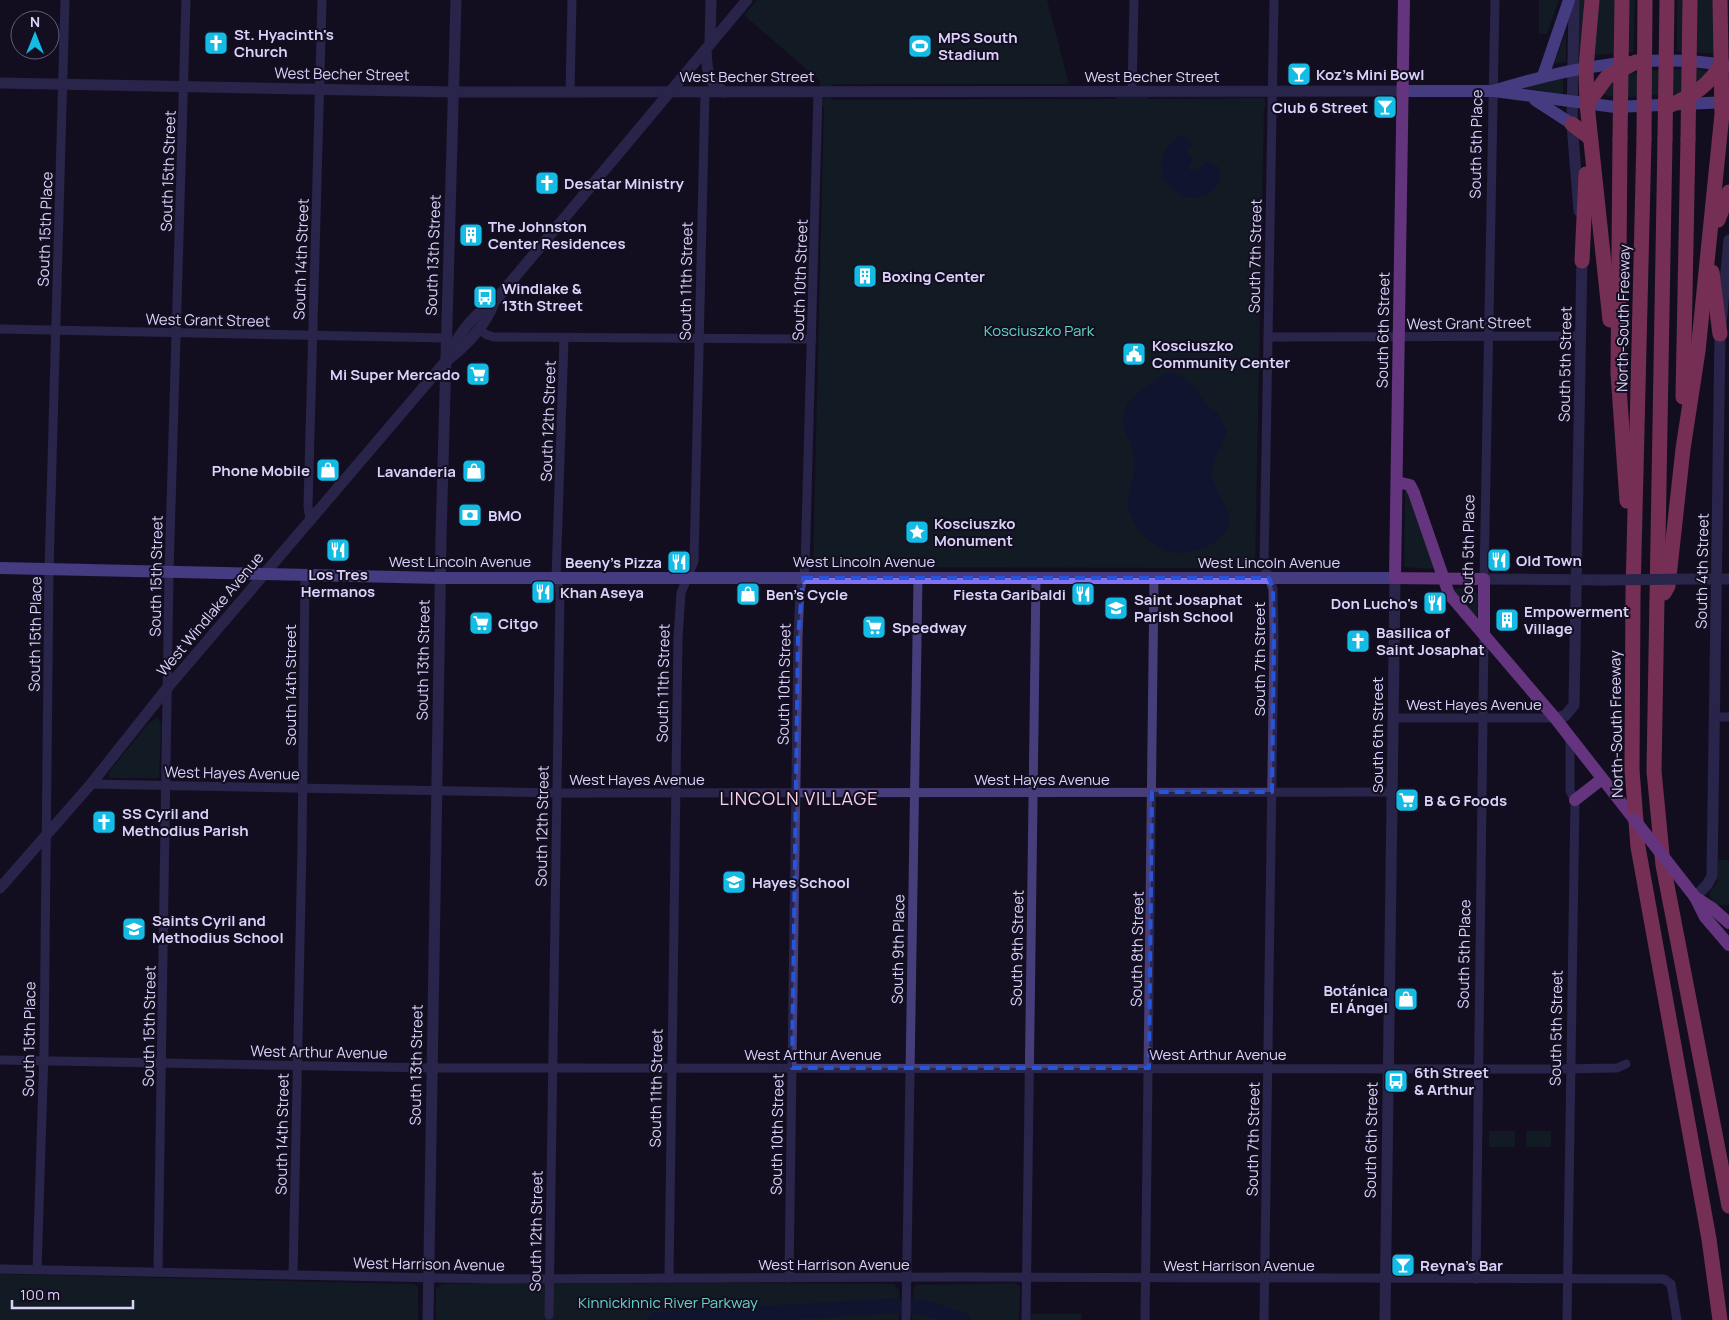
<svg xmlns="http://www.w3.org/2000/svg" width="1729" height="1320" font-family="Manrope,sans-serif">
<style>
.green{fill:#122829}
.water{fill:#0f1c3e}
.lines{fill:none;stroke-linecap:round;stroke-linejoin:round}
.river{stroke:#0f1c3e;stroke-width:15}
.minor{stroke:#463e7b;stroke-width:9}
.tertiary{stroke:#463e7b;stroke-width:11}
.secondary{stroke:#8171f3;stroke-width:12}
.primary{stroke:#ca62f1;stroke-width:12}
.motorway{stroke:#f05792;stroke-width:15}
.tertiary-bridge{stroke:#463e7b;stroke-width:11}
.primary-bridge{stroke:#ca62f1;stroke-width:12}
.motorway-bridge{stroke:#f05792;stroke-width:15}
.marked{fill:none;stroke:#2655da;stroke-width:4;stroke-dasharray:10 6;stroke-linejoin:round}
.labels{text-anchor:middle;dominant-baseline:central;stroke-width:4;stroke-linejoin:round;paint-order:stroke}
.poi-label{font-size:15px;font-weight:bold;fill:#dad2fb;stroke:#130f20;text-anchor:start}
.street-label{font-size:15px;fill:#dad2fb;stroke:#130f20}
.park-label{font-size:15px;fill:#64d4c3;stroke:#130f20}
.quarter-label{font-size:18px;letter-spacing:1px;fill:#fbd3e9;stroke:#130f20}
</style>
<rect width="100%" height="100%" fill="#130f20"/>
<g class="green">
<path d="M757 0H1047L1069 84H833L831 87H821L819 80 744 15Z"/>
<path d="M1539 0H1559L1547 34H1539Z"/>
<path d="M1578 0H1586L1581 59H1577Z"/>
<path d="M1596 0H1617L1616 53 1591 56Z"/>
<path d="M1626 0H1635L1633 52H1626Z"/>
<path d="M1677 0H1685L1684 51H1677Z"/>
<path d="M1694 0H1713L1715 54 1693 52Z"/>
<path d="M1566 32V62L1554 64Z"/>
<path d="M1699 69 1708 72 1706 77 1680 93 1617 98 1599 93C1623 65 1666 71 1699 69Z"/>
<path d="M1563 79V94L1517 87Z"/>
<path d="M827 97 834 100 1115 99 1118 97H1147L1149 99 1264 98 1266 105 1264 107 1255 565 1250 568 813 567 824 107 822 105 823 99Z"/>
<path d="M1407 489 1435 569 1404 567 1405 490Z"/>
<path d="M1470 588 1478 594 1477 618 1453 589Z"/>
<path d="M156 718 159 719 161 727 159 778H109V772L147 725Z"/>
<path d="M1718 860H1729V905H1716L1710 897V892L1717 883Z"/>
<rect x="1489" y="1131" width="26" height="16"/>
<rect x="1526" y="1131" width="25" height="16"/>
<path d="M0 1274 414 1284 418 1287V1320H0Z"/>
<path d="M729 1283 894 1284 899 1290V1320H436V1289L442 1284Z"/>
<path d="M1015 1283 1020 1287 1019 1320H912L913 1290 916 1285Z"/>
<path d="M1031 1314H1082L1081 1320H1030Z"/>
</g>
<g class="water">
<path d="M1181 134 1192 145 1186 152 1194 160 1189 165V170L1196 171 1207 161 1219 167 1220 180C1194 226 1130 172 1181 134Z"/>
<path d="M1173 372 1192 384 1209 407 1216 411 1227 431C1223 444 1212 460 1212 474 1213 493 1235 509 1228 526 1223 540 1209 547 1196 550 1187 552 1178 554 1170 552 1150 547 1128 522 1128 502 1128 490 1134 479 1134 468 1137 428 1099 422 1147 386 1156 379 1162 373 1173 372Z"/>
</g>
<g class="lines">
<path class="river" d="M655 1320 892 1306 924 1307 963 1320"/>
<g class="minor">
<path d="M570 92 572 0"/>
<path d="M1132 92 1134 0"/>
<path d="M0 329 446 338"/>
<path d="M478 329 487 335 494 337 812 339"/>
<path d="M1268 337 1581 336"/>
<path d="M310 519 308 506 322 0"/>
<path d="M1484 579 1495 0"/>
<path d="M1715 717H1729"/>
<path d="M1394 718H1555"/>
<path d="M91 784 556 793 1393 792"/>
<path d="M0 1060 431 1068 1559 1069 1617 1068 1626 1064"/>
<path d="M0 1269 489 1279 966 1277 1664 1279 1671 1284 1677 1320"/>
<path d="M37 1269 44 1052 49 569 65 0"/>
<path d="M158 1272 169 572 186 0"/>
<path d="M293 1275 302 846 305 575"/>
<path d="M669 1278 678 638 681 593 694 561 705 92"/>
<path d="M789 1278 798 637 800 591 805 568 818 92"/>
<path d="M1476 1279 1484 634"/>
<path d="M549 1315 560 592 556 578 564 338"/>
<path d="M1026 1319 1036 578"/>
<path d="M906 1320 918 578"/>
<path d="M1145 1320 1154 578"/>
<path d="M1264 1320 1274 638 1273 589 1264 565 1274 0"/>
<path d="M1567 1320 1575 800 1570 791V738"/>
</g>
<g class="tertiary">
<path d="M1574 0 1572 124 1579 211"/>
<path d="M710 44 711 0"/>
<path d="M706 49C707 67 706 83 725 92"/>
<path d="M0 83 453 92 1403 91"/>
<path d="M448 356C458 336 474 313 494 302L747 0"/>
<path d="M1484 579 1604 580"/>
<path d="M1692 579H1729"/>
<path d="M1555 718 1565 716 1574 705 1582 254"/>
<path d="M0 888 91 784 168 687 445 362C464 348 487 325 494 302"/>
<path d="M1695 897 1707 885 1712 876 1720 334 1729 240"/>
<path d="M428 1320 441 537 456 0"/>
<path d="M1385 1320 1395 578"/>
</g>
<g class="secondary">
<path d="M1543 76 1569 0"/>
<path d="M1496 90C1571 67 1651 52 1729 66"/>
<path d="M1403 91H1494L1615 107 1729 102"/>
<path d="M1535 100 1572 124"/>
<path d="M0 568 440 578H1395"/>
</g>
<g class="primary">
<path d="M1404 0 1395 578 1484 579V634"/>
<path d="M1397 482 1410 485 1414 493 1449 594 1555 718 1634 819"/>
<path d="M1575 800 1602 779"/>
<path d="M1695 897 1705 917 1729 945"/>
<path d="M1695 897 1712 908 1729 923"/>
</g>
<g class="motorway">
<path d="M1592 0 1586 68 1587 104 1610 320"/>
<path d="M1587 104 1607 77 1636 62"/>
<path d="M1671 105C1693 95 1709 86 1721 64"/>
<path d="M1572 124 1589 137"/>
<path d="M1620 139 1618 373 1627 501"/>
<path d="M1644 139 1633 594 1632 770 1638 847 1709 1239 1720 1320"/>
<path d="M1665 139 1654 771 1663 865 1729 1206"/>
<path d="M1718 220 1729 192"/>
<path d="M1582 261 1586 174"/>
<path d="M1712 272 1720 334"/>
<path d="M1683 397 1688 139"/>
<path d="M1664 593 1668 586 1683 449 1698 351 1722 114 1720 0"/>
</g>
<path class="tertiary-bridge" d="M1604 580 1692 579"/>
<path class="primary-bridge" d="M1634 819 1695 897"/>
<g class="motorway-bridge">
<path d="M1620 139 1622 0"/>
<path d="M1644 139 1645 0"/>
<path d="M1665 139 1667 0"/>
<path d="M1688 139 1690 0"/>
</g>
</g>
<path d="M0 0H1729V1320H0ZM803 578H1269L1273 589 1274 638 1272 792H1152L1149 1068H792L798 637Z" fill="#130f20" fill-opacity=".55" fill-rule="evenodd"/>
<path class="marked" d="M803 578H1269L1273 589 1274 638 1272 792H1152L1149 1068H792L798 637Z"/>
<defs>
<g id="church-square" transform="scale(1.25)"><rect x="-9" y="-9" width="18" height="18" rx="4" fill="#14bbe5" stroke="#130f20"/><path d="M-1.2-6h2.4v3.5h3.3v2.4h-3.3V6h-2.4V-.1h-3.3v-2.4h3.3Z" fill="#fff"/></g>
<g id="stadium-square" transform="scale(1.25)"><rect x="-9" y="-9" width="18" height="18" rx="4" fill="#14bbe5" stroke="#130f20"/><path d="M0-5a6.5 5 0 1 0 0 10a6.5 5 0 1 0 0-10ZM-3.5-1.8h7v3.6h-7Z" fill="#fff"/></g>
<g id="bar-square" transform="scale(1.25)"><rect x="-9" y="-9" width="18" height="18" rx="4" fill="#14bbe5" stroke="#130f20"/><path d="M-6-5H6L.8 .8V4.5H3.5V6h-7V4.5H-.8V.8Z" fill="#fff"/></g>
<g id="building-square" transform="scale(1.25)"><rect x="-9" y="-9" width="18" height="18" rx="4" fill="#14bbe5" stroke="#130f20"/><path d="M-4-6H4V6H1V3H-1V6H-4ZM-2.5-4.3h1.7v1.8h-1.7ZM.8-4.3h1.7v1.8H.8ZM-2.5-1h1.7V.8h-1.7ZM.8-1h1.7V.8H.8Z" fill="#fff"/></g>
<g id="bus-square" transform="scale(1.25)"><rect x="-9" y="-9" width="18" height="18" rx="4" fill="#14bbe5" stroke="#130f20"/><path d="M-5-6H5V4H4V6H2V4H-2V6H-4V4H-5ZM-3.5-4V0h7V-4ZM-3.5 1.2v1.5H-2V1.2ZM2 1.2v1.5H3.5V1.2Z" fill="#fff"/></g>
<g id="civic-square" transform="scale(1.25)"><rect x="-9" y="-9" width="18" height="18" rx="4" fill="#14bbe5" stroke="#130f20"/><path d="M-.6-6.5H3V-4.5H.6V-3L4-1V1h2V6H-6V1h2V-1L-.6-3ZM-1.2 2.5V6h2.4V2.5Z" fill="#fff"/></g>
<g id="supermarket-square" transform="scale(1.25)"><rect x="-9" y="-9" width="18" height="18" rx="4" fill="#14bbe5" stroke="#130f20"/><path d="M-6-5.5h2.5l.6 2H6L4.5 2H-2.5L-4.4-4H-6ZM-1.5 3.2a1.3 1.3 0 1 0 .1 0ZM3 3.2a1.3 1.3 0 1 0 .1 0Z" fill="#fff"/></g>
<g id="shop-square" transform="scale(1.25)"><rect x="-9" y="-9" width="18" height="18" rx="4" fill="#14bbe5" stroke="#130f20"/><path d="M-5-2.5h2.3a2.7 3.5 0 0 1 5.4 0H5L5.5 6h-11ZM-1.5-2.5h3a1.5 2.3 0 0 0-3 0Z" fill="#fff"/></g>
<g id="bank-square" transform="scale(1.25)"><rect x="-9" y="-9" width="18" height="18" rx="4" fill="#14bbe5" stroke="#130f20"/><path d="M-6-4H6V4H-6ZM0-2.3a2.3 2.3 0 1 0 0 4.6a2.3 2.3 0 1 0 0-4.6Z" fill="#fff"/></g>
<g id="sight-square" transform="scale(1.25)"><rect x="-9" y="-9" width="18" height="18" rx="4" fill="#14bbe5" stroke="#130f20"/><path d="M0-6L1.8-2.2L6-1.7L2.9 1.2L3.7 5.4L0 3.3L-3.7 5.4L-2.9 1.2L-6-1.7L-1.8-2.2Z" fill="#fff"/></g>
<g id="restaurant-square" transform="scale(1.25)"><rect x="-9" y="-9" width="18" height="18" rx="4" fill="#14bbe5" stroke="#130f20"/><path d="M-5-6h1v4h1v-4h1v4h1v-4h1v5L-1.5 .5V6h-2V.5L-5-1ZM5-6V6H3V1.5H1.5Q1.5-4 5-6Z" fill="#fff"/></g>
<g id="school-square" transform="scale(1.25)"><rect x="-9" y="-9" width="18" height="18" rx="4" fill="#14bbe5" stroke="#130f20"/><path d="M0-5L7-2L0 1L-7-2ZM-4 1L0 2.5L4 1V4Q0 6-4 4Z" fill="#fff"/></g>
</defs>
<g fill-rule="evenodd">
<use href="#church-square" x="216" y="43"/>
<use href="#stadium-square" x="920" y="46"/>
<use href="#bar-square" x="1299" y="74"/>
<use href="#bar-square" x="1385" y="107"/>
<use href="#church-square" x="547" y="183"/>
<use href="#building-square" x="471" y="235"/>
<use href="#building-square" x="865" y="276"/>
<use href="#bus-square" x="485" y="297"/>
<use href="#civic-square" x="1134" y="354"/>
<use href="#supermarket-square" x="478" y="374"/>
<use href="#shop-square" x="328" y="470"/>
<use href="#shop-square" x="474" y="471"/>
<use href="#bank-square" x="470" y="515"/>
<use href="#sight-square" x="917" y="532"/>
<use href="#restaurant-square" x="338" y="550"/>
<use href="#restaurant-square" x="1499" y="560"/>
<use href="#restaurant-square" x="679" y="562"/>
<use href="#restaurant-square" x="543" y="592"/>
<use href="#shop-square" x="748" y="594"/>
<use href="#restaurant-square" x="1083" y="594"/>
<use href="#restaurant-square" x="1435" y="603"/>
<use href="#school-square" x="1116" y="608"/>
<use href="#building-square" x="1507" y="620"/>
<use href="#supermarket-square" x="481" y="623"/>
<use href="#supermarket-square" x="874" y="627"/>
<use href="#church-square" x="1358" y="641"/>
<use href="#supermarket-square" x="1407" y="800"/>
<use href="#church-square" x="104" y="822"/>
<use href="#school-square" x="734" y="882"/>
<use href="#school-square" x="134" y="929"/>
<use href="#shop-square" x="1406" y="999"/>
<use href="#bus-square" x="1396" y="1081"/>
<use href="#bar-square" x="1403" y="1265"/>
</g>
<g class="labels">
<g class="poi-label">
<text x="234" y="34">St. Hyacinth's<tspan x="234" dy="17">Church</tspan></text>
<text x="938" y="37">MPS South<tspan x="938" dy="17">Stadium</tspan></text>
<text x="1316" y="74">Koz's Mini Bowl</text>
<text x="1368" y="107" text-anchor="end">Club 6 Street</text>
<text x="564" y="183">Desatar Ministry</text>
<text x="488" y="226">The Johnston<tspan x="488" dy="17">Center Residences</tspan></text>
<text x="882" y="276">Boxing Center</text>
<text x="502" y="288">Windlake &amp;<tspan x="502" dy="17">13th Street</tspan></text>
<text x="1152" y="345">Kosciuszko<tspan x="1152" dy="17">Community Center</tspan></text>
<text x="460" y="374" text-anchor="end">Mi Super Mercado</text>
<text x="310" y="470" text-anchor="end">Phone Mobile</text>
<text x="456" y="471" text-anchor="end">Lavanderia</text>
<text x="488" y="515">BMO</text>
<text x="934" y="523">Kosciuszko<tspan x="934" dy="17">Monument</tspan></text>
<text x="1516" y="560">Old Town</text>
<text x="662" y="562" text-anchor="end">Beeny's Pizza</text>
<text x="338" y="574" text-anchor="middle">Los Tres<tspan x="338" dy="17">Hermanos</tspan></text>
<text x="560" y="592">Khan Aseya</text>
<text x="766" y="594">Ben's Cycle</text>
<text x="1066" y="594" text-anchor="end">Fiesta Garibaldi</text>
<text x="1134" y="599">Saint Josaphat<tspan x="1134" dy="17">Parish School</tspan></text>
<text x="1418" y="603" text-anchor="end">Don Lucho's</text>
<text x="1524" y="611">Empowerment<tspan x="1524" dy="17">Village</tspan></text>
<text x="498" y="623">Citgo</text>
<text x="892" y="627">Speedway</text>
<text x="1376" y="632">Basilica of<tspan x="1376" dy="17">Saint Josaphat</tspan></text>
<text x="1424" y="800">B &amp; G Foods</text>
<text x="122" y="813">SS Cyril and<tspan x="122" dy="17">Methodius Parish</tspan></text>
<text x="752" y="882">Hayes School</text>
<text x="152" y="920">Saints Cyril and<tspan x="152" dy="17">Methodius School</tspan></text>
<text x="1388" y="990" text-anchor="end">Botánica<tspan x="1388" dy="17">El Ángel</tspan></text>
<text x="1414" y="1072">6th Street<tspan x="1414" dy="17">&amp; Arthur</tspan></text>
<text x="1420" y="1265">Reyna's Bar</text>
</g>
<g class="street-label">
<text transform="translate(342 74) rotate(1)">West Becher Street</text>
<text x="747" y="76">West Becher Street</text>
<text x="1152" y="76">West Becher Street</text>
<text transform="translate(1476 144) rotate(-89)">South 5th Place</text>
<text transform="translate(168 171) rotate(-88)">South 15th Street</text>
<text transform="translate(45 229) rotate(-88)">South 15th Place</text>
<text transform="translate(433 255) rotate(-88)">South 13th Street</text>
<text transform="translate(1255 256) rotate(-89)">South 7th Street</text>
<text transform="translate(301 259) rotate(-88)">South 14th Street</text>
<text transform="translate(800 280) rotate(-88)">South 10th Street</text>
<text transform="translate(686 281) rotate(-89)">South 11th Street</text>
<text transform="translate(1623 318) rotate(-89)">North-South Freeway</text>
<text transform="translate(208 320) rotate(1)">West Grant Street</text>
<text transform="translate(1469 323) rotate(-1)">West Grant Street</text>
<text transform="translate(1383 330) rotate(-89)">South 6th Street</text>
<text transform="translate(1565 364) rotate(-89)">South 5th Street</text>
<text transform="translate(548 421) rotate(-88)">South 12th Street</text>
<text transform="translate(1468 549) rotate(-89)">South 5th Place</text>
<text x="460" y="561">West Lincoln Avenue</text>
<text x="864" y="561">West Lincoln Avenue</text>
<text x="1269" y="562">West Lincoln Avenue</text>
<text transform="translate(1702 571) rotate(-89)">South 4th Street</text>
<text transform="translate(156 576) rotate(-89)">South 15th Street</text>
<text transform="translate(210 614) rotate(-50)">West Windlake Avenue</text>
<text transform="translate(35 634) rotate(-89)">South 15th Place</text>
<text transform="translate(1259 659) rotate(-90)">South 7th Street</text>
<text transform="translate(423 660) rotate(-89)">South 13th Street</text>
<text transform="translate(663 683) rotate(-89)">South 11th Street</text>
<text transform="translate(784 684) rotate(-89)">South 10th Street</text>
<text transform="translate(290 685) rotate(-90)">South 14th Street</text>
<text x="1474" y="704">West Hayes Avenue</text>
<text transform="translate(1616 724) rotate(-91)">North-South Freeway</text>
<text transform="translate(1377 735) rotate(-90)">South 6th Street</text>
<text transform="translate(232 773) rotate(1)">West Hayes Avenue</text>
<text x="637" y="779">West Hayes Avenue</text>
<text x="1042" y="779">West Hayes Avenue</text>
<text transform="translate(542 826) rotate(-89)">South 12th Street</text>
<text transform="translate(1017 948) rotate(-89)">South 9th Street</text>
<text transform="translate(898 949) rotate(-89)">South 9th Place</text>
<text transform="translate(1137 949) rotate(-89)">South 8th Street</text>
<text transform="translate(1464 954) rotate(-89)">South 5th Place</text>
<text transform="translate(149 1026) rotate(-89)">South 15th Street</text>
<text transform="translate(1556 1028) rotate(-89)">South 5th Street</text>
<text transform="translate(29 1039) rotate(-89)">South 15th Place</text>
<text transform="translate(319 1052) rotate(1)">West Arthur Avenue</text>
<text x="813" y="1054">West Arthur Avenue</text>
<text x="1218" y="1054">West Arthur Avenue</text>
<text transform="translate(416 1065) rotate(-89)">South 13th Street</text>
<text transform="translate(656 1088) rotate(-89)">South 11th Street</text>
<text transform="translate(282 1134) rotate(-89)">South 14th Street</text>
<text transform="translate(777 1134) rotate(-89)">South 10th Street</text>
<text transform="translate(1253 1139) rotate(-89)">South 7th Street</text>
<text transform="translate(1371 1140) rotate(-89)">South 6th Street</text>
<text transform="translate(536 1231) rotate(-89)">South 12th Street</text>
<text transform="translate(429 1264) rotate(1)">West Harrison Avenue</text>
<text x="834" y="1264">West Harrison Avenue</text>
<text x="1239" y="1265">West Harrison Avenue</text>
</g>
<g class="park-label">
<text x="1039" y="330">Kosciuszko Park</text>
<text x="668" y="1302">Kinnickinnic River Parkway</text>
</g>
<g class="quarter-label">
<text x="799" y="798">LINCOLN VILLAGE</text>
</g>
</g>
<g transform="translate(35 35)"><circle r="24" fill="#130f20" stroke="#635d78"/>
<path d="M0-4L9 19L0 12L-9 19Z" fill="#14bbe5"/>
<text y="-8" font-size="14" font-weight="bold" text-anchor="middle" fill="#dad2fb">N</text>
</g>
<path d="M12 1300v8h121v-8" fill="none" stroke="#dad2fb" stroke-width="2.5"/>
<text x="20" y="1300" font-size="15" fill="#dad2fb" stroke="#130f20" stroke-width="4" paint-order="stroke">100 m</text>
</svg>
